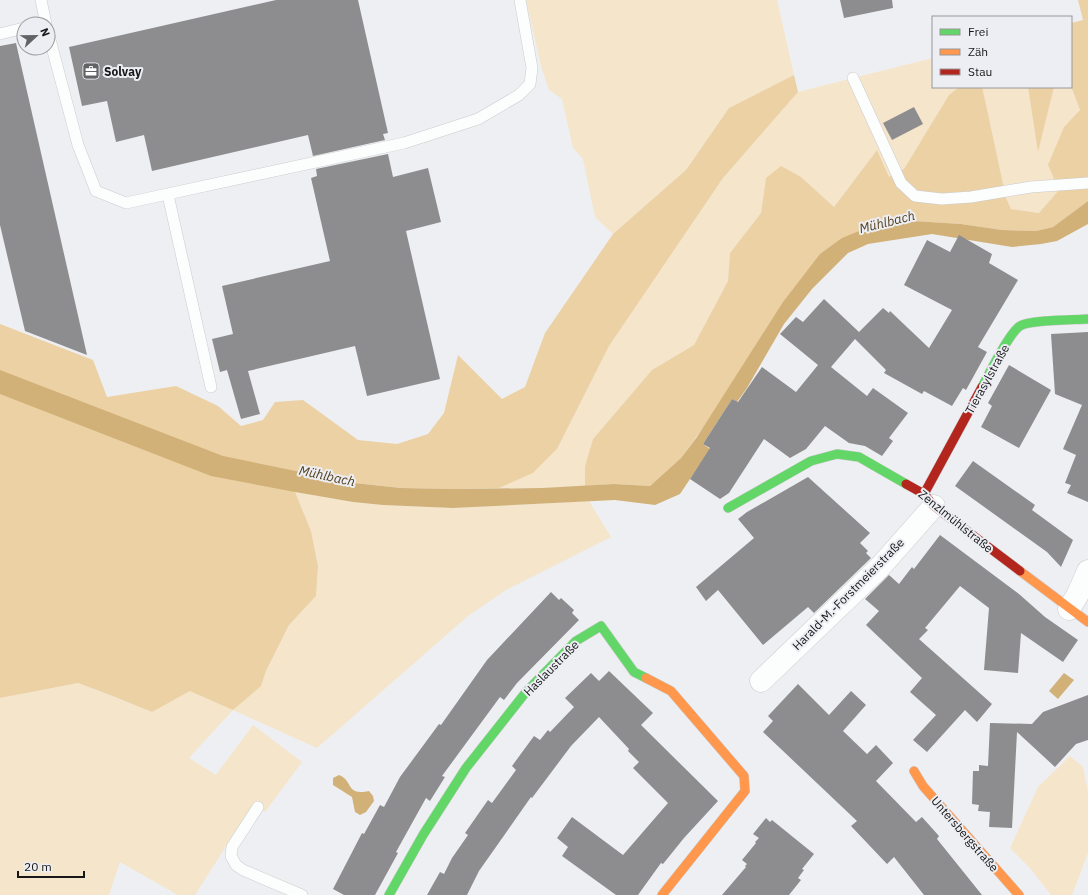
<svg xmlns="http://www.w3.org/2000/svg" width="1088" height="895" font-family="'IBM Plex Sans',sans-serif">
<style>
.green{fill:#f5e5ca}
.forest{fill:#ebd1a4}
.water{fill:#d1b177}
.building{fill:#8d8d8f}
.lines{fill:none;stroke-linecap:round;stroke-linejoin:round}
.lane-casing{stroke:#cbcbcd;stroke-width:12}
.street-casing{stroke:#cbcbcd;stroke-width:23}
.fast-casing{stroke:#cbcbcd;stroke-width:10}
.slow-casing{stroke:#cbcbcd;stroke-width:10}
.jam-casing{stroke:#cbcbcd;stroke-width:10}
.lane{stroke:#fcfdfd;stroke-width:11}
.street{stroke:#fcfdfd;stroke-width:22}
.fast{stroke:#63d668;stroke-width:9}
.slow{stroke:#ff974d;stroke-width:9}
.jam{stroke:#b3261e;stroke-width:9}
.labels{text-anchor:middle;dominant-baseline:central;stroke-width:4;stroke-linejoin:round;paint-order:stroke}
.poi-label{font-size:12px;font-weight:bold;fill:#171719;stroke:#edeef3;text-anchor:start}
.street-label{font-size:12px;fill:#171719;stroke:#edeef3}
.water-label{font-size:13px;font-style:italic;fill:#523e1a;stroke:#edeef3}
</style>
<rect width="100%" height="100%" fill="#eeeff2"/>
<g class="green">
<path d="M526 0H777L794 75 729 108 686 170 613 234 595 217 583 159 573 148 562 99 549 90 541 66Z"/>
<path d="M933 58V87H959L949 95 904 169 889 178 877 150 834 207 801 177 766 178 761 213 730 253 728 281 694 345 652 370 593 439 585 466V486L542 488H499L533 473 557 449 609 346 723 178 798 92Z"/>
<path d="M1071 86 1080 110 1064 127 1059 190 1039 213 1011 209 1006 198 987 109 982 87H1028L1038 151 1054 87H1071Z"/>
<path d="M295 492 353 502 383 505 453 508 589 501 611 537 506 590 468 616 317 748 233 710 189 758 216 775 253 725 302 762 265 812 253 804 195 895H178L120 862 109 895H0V698L78 683 110 695 152 712 190 691 261 686 266 671 289 625 316 596 318 566 311 531Z"/>
<path d="M1070 756 1083 767 1088 792V853L1072 895H1051L1030 868 1010 848 1038 787Z"/>
</g>
<g class="forest">
<path d="M1078 0H1088V201L1053 227 1036 231 1002 230 961 224 913 221 842 238 681 458 650 486 614 484 585 486V466L593 439 652 370 694 345 728 281 730 253 761 213 766 178 781 166 801 177 834 207 877 150 889 177 904 169 949 95 959 87H982L987 109 1006 198 1011 209 1039 213 1059 190 1048 165 1064 127 1080 110 1071 86V23L1083 20Z"/>
<path d="M794 75 798 92 723 178 609 346 557 449 533 473 499 488 452 489 401 488 354 483 297 472 295 492 311 531 318 566 316 596 289 625 266 671 261 686 233 710 190 691 152 712 110 695 78 683 0 698V324L93 360 107 397 176 386 218 406 241 426 263 420 275 402 303 400 358 440 397 444 428 434 444 413 458 355 502 399 525 387 545 333 613 234 686 170 729 108Z"/>
<path d="M1028 87H1054L1038 152Z"/>
</g>
<g class="water">
<path d="M1088 201V224L1057 241 1041 244 1012 247 932 234 868 244 848 253 812 289 784 324 747 388 737 402 732 399 703 444 710 449 680 494 655 505 615 500 453 508 383 505 353 502 295 492 211 476 0 394V370L223 456 354 483 401 488 452 489 542 488 614 484 650 486 681 458 697 437 783 302 820 254 842 238 869 227 913 221 961 224 1002 230 1036 231 1053 227Z"/>
<path d="M1064 673 1074 680 1058 699 1049 691Z"/>
<path d="M339 775C354 781 345 796 369 791L373 796 374 801 366 812 360 815 355 812 352 797 333 785V778Z"/>
</g>
<g class="building">
<path d="M276 0H358L388 133 383 134 385 140 313 156 308 135 152 171 144 135 116 142 107 101 82 106 69 47Z"/>
<path d="M840 0H892L893 8 844 18Z"/>
<path d="M16 43 87 355 25 331 0 225V46Z"/>
<path d="M914 107 923 124 892 140 883 123Z"/>
<path d="M388 154 393 177 428 168 441 222 406 231 440 379 367 396 355 346 248 371 260 414 241 419 227 370 220 372 212 339 233 334 222 286 330 261 311 178 317 176 316 169Z"/>
<path d="M959 235 992 254 989 263 1018 280 978 347 987 352 966 390 963 388 952 406 924 391 922 394 884 373 886 370 855 339 831 367 867 396 873 388 908 413 889 438 893 441 882 456 865 446 849 443 825 426 806 449 790 458 764 439 729 493 720 499 690 479 710 448 703 444 732 399 738 402 762 367 796 392 818 365 780 334 796 317 803 322 824 299 859 332 883 308 889 313 890 311 929 348 952 310 904 285 927 240 950 252Z"/>
<path d="M1088 332V502L1067 493 1071 485 1065 483 1076 455 1063 449 1082 405 1055 394 1051 334Z"/>
<path d="M1009 365 1051 390 1019 448 981 427 992 406 988 403Z"/>
<path d="M973 461 1035 505 1032 510 1073 540 1061 567 1047 552 955 486Z"/>
<path d="M808 477 870 533 860 543 868 551 866 553 871 558 814 613 808 607 763 645 718 590 706 601 696 587 754 538 738 519 747 512Z"/>
<path d="M940 535 1019 594 1045 617 1078 640 1063 662 1021 633 1018 673 984 670 989 608 960 586 925 628 928 630 919 639 992 704 977 722 965 710 927 752 913 740 936 715 910 692 922 678 866 625 879 611 865 599 889 575 899 584 912 567 914 569Z"/>
<path d="M551 592 559 600 561 598 574 610 572 613 579 620 517 683 504 700 500 697 442 776 445 777 430 801 426 798 396 852 398 853 375 895H344L333 889 362 833 364 834 380 805 384 807 400 777 439 724 441 725 487 660Z"/>
<path d="M609 671 653 713 641 725 718 801 684 838 663 864 661 863 638 895H616L562 856 568 847 557 838 572 817 623 855 668 803 633 768 639 762 628 751 629 749 599 717 571 746 532 798 531 797 479 871 467 895H427L440 872 444 874 452 858 468 835 465 833 488 800 492 803 516 770 512 766 534 736 540 740 548 730 550 732 574 707 565 698 591 673 599 681Z"/>
<path d="M798 684 829 715 851 691 866 705 843 731 867 754 876 745 893 763 876 781 916 822 922 817 939 836 937 839 982 895H924L894 857 887 864 851 826 857 821 763 732 773 721 768 716Z"/>
<path d="M1088 695V740L1076 744 1055 767 1017 732 1012 828 989 827 990 812 978 811 979 805 972 804 973 771H979V765L988 766 990 723 1032 724 1043 712Z"/>
<path d="M766 818 770 822 772 820 814 854 802 869 804 870 798 878 801 880 789 895H722L746 867 745 866 747 864 742 860 756 843 755 842 759 838 753 834Z"/>
</g>
<g class="lines">
<g class="lane-casing">
<g id="lane">
<path d="M41 0 46 24"/>
<path d="M48 32 78 145 96 191 126 203 404 143 478 119 519 95 530 84 532 68 520 0"/>
<path d="M0 34 24 28"/>
<path d="M853 78 901 183 915 196 942 199 971 197 1031 187 1088 183"/>
<path d="M168 195 211 387"/>
<path d="M258 807 232 847 231 856 236 865 243 870 302 895"/>
</g>
</g>
<g class="street-casing">
<g id="street">
<path d="M1069 609 1078 594 1088 571"/>
<path d="M761 681 880 567 934 506"/>
</g>
</g>
<g class="fast-casing">
<g id="fast">
<path d="M982 387C989 374 1009 333 1020 326 1029 320 1075 320 1088 319"/>
<path d="M728 508 811 461 837 454 859 457 906 484"/>
<path d="M389 895 423 835 466 768 526 692 576 641 601 626 634 672 646 678"/>
</g>
</g>
<g class="slow-casing">
<g id="slow">
<path d="M1020 571 1088 622"/>
<path d="M646 678 671 691 744 776 745 791 662 895"/>
<path d="M914 771 923 786 1019 895"/>
</g>
</g>
<g class="jam-casing">
<g id="jam">
<path d="M906 484 924 494 934 506 1020 571"/>
<path d="M924 494 982 387"/>
</g>
</g>
<use href="#lane" class="lane"/>
<use href="#street" class="street"/>
<use href="#fast" class="fast"/>
<use href="#slow" class="slow"/>
<use href="#jam" class="jam"/>
</g>
<defs>
<g id="office-square" transform="scale(0.9)"><rect x="-9" y="-9" width="18" height="18" rx="4" fill="#626365" stroke="#edeef3"/><path d="M-6-3h4V-5.5h4V-3h4V5H-6ZM-1-4.5V-3h2v-1.5ZM-6 0V1H6V0Z" fill="#fff"/></g>
</defs>
<g fill-rule="evenodd">
<use href="#office-square" x="91" y="71"/>
</g>
<g class="labels">
<g class="poi-label">
<text x="104" y="71">Solvay</text>
</g>
<g class="street-label">
<text transform="translate(987 379) rotate(-61)">Tierasylstraße</text>
<text transform="translate(956 521) rotate(39)">Zenzlmühlstraße</text>
<text transform="translate(848 594) rotate(-45)">Harald-M.-Forstmeierstraße</text>
<text transform="translate(551 668) rotate(-45)">Haslaustraße</text>
<text transform="translate(965 834) rotate(49)">Untersbergstraße</text>
</g>
<g class="water-label">
<text transform="translate(887 222) rotate(-14)">Mühlbach</text>
<text transform="translate(327 476) rotate(12)">Mühlbach</text>
</g>
</g>
<rect x="932" y="16" width="140" height="72" fill="#edeef3" stroke="#97989c"/>
<rect x="940" y="29" width="20" height="6" fill="#63d668" stroke="#97989c"/>
<text x="968" y="36" font-size="12" fill="#171719">Frei</text>
<rect x="940" y="49" width="20" height="6" fill="#ff974d" stroke="#97989c"/>
<text x="968" y="56" font-size="12" fill="#171719">Zäh</text>
<rect x="940" y="69" width="20" height="6" fill="#b3261e" stroke="#97989c"/>
<text x="968" y="76" font-size="12" fill="#171719">Stau</text>
<g transform="translate(36 36) rotate(68)"><circle r="19" fill="#edeef3" stroke="#97989c"/>
<path d="M0-3L7 15L0 10L-7 15Z" fill="#626365"/>
<text y="-6" font-size="11" font-weight="bold" text-anchor="middle" fill="#171719">N</text>
</g>
<path d="M18 871v6h66v-6" fill="none" stroke="#171719" stroke-width="2"/>
<text x="24" y="871" font-size="12" fill="#171719" stroke="#edeef3" stroke-width="3" paint-order="stroke">20 m</text>
</svg>
